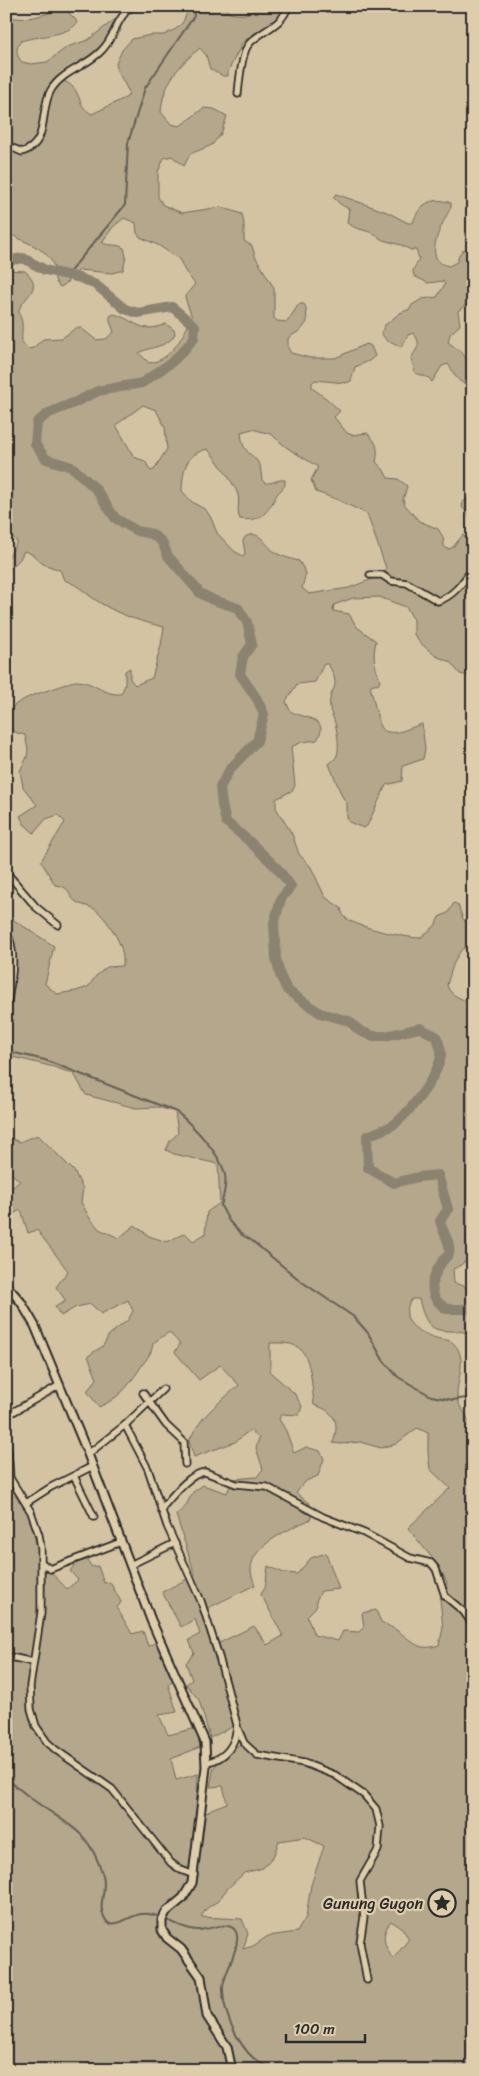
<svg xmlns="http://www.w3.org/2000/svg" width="479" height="2076" font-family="Sriracha,sans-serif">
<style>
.green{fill:#b4a78c;stroke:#70695c;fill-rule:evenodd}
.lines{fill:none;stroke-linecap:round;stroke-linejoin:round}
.stream{stroke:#655f54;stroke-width:2}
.river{stroke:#8c8270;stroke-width:10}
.minor-casing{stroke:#2b2b2b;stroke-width:9}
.tertiary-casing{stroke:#2b2b2b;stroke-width:11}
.minor{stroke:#decdaa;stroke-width:5.5}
.tertiary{stroke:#decdaa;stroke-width:7}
.labels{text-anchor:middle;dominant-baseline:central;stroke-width:4.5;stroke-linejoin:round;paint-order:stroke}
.poi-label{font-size:16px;fill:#2b2b2b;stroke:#decdaa;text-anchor:end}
</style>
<rect width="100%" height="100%" fill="#d3c3a2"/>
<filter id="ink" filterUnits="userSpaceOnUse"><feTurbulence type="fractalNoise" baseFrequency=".02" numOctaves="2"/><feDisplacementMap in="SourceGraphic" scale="10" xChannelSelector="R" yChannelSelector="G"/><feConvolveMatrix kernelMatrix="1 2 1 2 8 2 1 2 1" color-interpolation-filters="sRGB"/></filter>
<g filter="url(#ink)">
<g class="green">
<path d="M190 6H227V10L229 13C240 15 251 16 257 6H286L280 18 264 31 250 36 243 42 228 71V76H223L210 69 206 55 200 48C179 65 163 83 161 112L171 124 180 126 204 108 214 109 227 116 221 134 215 141 212 145 190 154 184 166 172 156 164 158 158 172V197L163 205 182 213 221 207 242 214 244 224V241L252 246 255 256 274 288V318L277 321 287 322 299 304H304L306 308 307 322 301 330 288 338V348L291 353 310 358H335L362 346 367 344 371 346 375 356 369 361 355 367 351 381 346 383 315 380 312 383V388L327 399 340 411 334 417 347 433 352 435 367 433C377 442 379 449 376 462L383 469 388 478 398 479 407 486 403 500 405 505 419 521 438 529 443 537 444 546 447 549 452 548 463 535 473 545V677L460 674 450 662 436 656 419 642 414 634V620L406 607 379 597 353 598 334 605 333 611 349 614 357 627 376 641C372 658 375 666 380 681L378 685 373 684 370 686 380 727C391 739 408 728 422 724L425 749 423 759 403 766 402 781 386 785 367 826 363 828 349 822 347 818V804L342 796 329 764C332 761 336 759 337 755 340 747 337 728 334 720 333 716 330 713 330 708 327 687 344 691 328 664H324L315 682 297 684 286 701 290 711C300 718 332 717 317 740L302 742 291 747 295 785 293 790 276 799V808L292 834 299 854 311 867 325 897 341 908C342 913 343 916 347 919 358 927 406 938 420 938L435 926 439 917 448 913 454 903 458 905 463 919 473 929C473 948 464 944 458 955 452 965 450 975 447 985 450 997 463 998 471 1004L473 1024V1234L466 1237C469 1255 471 1261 453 1269L454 1283 464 1286 473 1292V1337C470 1333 468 1333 463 1332 455 1330 447 1332 439 1330 425 1327 422 1310 419 1299H412C397 1320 417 1332 436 1338 442 1340 450 1339 454 1344 468 1358 457 1379 457 1395 457 1406 465 1411 468 1419 471 1427 469 1437 471 1446L473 1447V2070H463L456 2065V2070H6V1641L9 1631 6 1622V1469L16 1497 29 1512 40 1561 67 1589 78 1580 70 1571 76 1563 87 1560 92 1567 98 1566 104 1583 110 1582 121 1602 117 1608 132 1634 143 1631 148 1646 157 1642 175 1680 168 1684 177 1712 159 1715 168 1735 196 1728 200 1747 171 1759 176 1780 198 1774 196 1812 207 1813 211 1809 227 1803 223 1786 210 1787 214 1767 242 1742 234 1726 210 1738 199 1700 186 1684 192 1680 186 1663 194 1653 189 1640 200 1634 195 1619 181 1627 162 1592 195 1575 176 1515 185 1507 193 1492 203 1485 227 1493 233 1479 257 1477 263 1469 256 1448 259 1438 250 1430 235 1442 194 1457 189 1441C202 1414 218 1404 239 1385L220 1365 199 1380 175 1352 180 1344 169 1332 153 1343C152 1355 145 1360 139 1370 126 1389 120 1397 99 1407L87 1391 97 1379 88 1356 103 1346 109 1335 128 1320 133 1311 128 1300 101 1314 91 1304 76 1307 61 1316 55 1307 66 1301 56 1287 68 1271 37 1230 28 1233 21 1210 6 1217V1193L20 1181 6 1169V1136L19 1142 38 1135 74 1171 83 1189 81 1202 89 1217 99 1229 119 1238 135 1225 149 1236 167 1242 185 1233 193 1241 205 1234 207 1212 220 1203 218 1164 174 1154 166 1150 170 1141 178 1133 175 1112 158 1107 136 1108 86 1095 74 1074 54 1067 13 1057 6 1060V915L54 946 45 984 57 994 76 991 88 987 96 976 107 967 122 966C128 951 109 921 97 911 92 906 81 906 75 901 66 893 73 888 55 885L41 861 65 822 58 815 46 819 34 833 24 824 20 816 37 805 23 787 20 771 27 757 28 750 25 735C18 734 10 731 7 723 0 703 43 692 55 688 62 686 70 681 77 681 93 681 105 696 121 694L125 685V671L130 668V679L135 685 152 678 161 645 164 627C143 622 122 616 104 605 88 597 82 586 64 580L60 570 43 564 32 554 24 551 20 559 6 573V562L17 542 6 529V270L25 271C47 289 19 299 19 312 19 315 22 319 22 323 23 329 21 335 22 342L28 349 33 348 43 339 62 338 76 328H81L96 340 106 339 114 332 110 321V316L114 314C136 320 140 335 166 324L174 330 175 334C168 348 150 346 139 353L149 363C173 360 183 335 192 317L186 301 185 296 195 284 185 271 179 259 158 245 140 237 137 233 136 223 124 218 113 227 102 242C108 247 116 243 124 248L126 257 123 270 112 273 79 270 64 285 60 287C51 280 57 271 52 262 44 246 20 241 7 232L6 16C27 23 44 13 65 9L75 19 77 23C68 36 35 36 21 41 15 48 16 56 22 62L31 64 47 62 67 47 88 40 114 20 118 22 121 30C114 45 98 51 84 59 78 62 71 68 65 73L64 81C84 90 75 106 92 114L127 97 129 92 118 72 116 64 122 50 132 39 150 35H164L176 29 183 22ZM143 405 156 410 165 427 167 449 153 471 150 470 145 461 134 457 116 425ZM252 429 271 434 286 447 318 467 311 480 316 492 336 499 367 514 386 568 385 574 349 588 309 594 302 588 306 573 299 561C291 559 283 557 276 553 265 546 260 528 245 537L243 541 245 553 243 556 234 551 217 533 211 518 206 510 192 502 182 491C183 471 184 455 207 449 213 454 236 486 238 495 240 503 236 511 240 519 261 522 266 514 275 498 277 493 282 490 285 485V480C277 479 272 484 265 483L262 480 260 465C249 449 243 455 241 432ZM270 1343C280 1343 293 1342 300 1349 312 1359 312 1390 314 1405 335 1411 340 1422 333 1443L341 1444 360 1442 381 1448 396 1444 417 1428 428 1433V1453L430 1469 450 1488 408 1528 437 1564 447 1582 440 1599 443 1628 439 1645C418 1652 414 1642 399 1632 394 1628 387 1625 381 1622L376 1610 362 1613 364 1627 359 1632 343 1631 338 1641 314 1635 307 1616 317 1606 316 1601 321 1591 339 1589 326 1553 311 1558 297 1574 284 1573 268 1566 265 1588 261 1594 283 1636 267 1645 254 1626 217 1644 204 1612 210 1607 255 1585C253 1580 251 1574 251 1570 250 1545 292 1528 311 1519L310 1504 296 1493 306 1481 318 1476 324 1459 320 1451 306 1447 294 1453 286 1431 279 1419 281 1414 299 1415 302 1406 294 1393 270 1372ZM305 1837 324 1846 311 1885 306 1917 297 1932 268 1936 253 1946 243 1949 248 1934 242 1919 201 1917 206 1909 218 1901 227 1889 244 1873 263 1868 274 1855 279 1841ZM391 1921 402 1928 409 1939 393 1959C384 1946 380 1934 391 1921Z"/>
<path d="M336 194 387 212 408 223H413C419 204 431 196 451 203V207C444 221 419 261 449 266L457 262C460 251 462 249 473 247V303L466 305 458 311 460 325 450 334 448 342 462 353 473 367V386C455 382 457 377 448 364L442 366 432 382 429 378 415 373 411 358C418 347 422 344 413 333L408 335 401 347 392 342 387 341 381 333 385 325 400 313 410 309 412 305 422 299 437 297 445 284 443 281 428 283 414 276 413 271 419 258 416 250H411L401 245 383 240 370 232 356 228 347 223 349 209 340 204 333 197Z"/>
<path d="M473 494V520L462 507 463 502Z"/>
</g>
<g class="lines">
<g class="stream">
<path d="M67 275 125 205 128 143 145 88 194 16 193 6"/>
<path d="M6 1051 45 1060 177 1112C193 1126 221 1154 225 1175 227 1185 223 1197 221 1206L229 1221 242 1235 251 1240 302 1282 354 1317 368 1333 383 1360 398 1377 431 1396 453 1400 473 1397"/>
<path d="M6 1778C16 1786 26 1795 36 1802 71 1827 90 1831 103 1876 108 1895 94 1906 108 1923 126 1927 134 1906 160 1917"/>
<path d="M165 1919C175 1923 186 1930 197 1930 209 1930 226 1921 234 1929 245 1940 224 1972 223 1987 222 2013 242 2059 269 2067 276 2069 284 2069 292 2070"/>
</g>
<path class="river" d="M6 261 23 258 45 270 80 278 96 285 125 309 138 313 172 307 195 326 194 338 184 350 172 362 142 383 98 391 76 402 49 413 37 422 35 444 46 459 72 467 96 489 115 518 137 531 152 534 162 542 168 556 200 593 213 600 238 608 247 622 252 644 243 657 240 674 257 699 264 714 257 741 230 769 220 787 222 805 226 822 249 841 277 868 291 886 281 899 274 923 276 958 280 975 287 990 320 1013 349 1021 360 1031 373 1036H385L420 1028 436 1036C438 1041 442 1049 441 1055 438 1076 412 1109 396 1123 388 1129 376 1132 367 1136L368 1168 394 1183 418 1177 438 1175 448 1209 440 1221C443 1234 451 1241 449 1254 439 1264 427 1283 435 1298 437 1302 443 1306 446 1309H473"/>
<g class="minor-casing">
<g id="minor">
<path d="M238 94C239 83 242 51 249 44 261 30 283 26 288 6"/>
<path d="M6 145 22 152C50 144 39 110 51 90 62 71 88 66 102 50 115 37 116 18 132 6"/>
<path d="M370 575H382L391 581 407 583 438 601C454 596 464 581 473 568"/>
<path d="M6 872 36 907 58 925"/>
<path d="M6 930C19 955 10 985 6 1011"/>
<path d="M143 1393 166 1425 184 1442 185 1464"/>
<path d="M6 1416 60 1385"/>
<path d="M6 1422 10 1478 31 1512 39 1535 41 1548V1613L30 1686 31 1709 36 1726 47 1742 56 1750 112 1789 171 1863 181 1870 194 1875"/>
<path d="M125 1425 148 1469 167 1526 201 1601 219 1657 237 1725C236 1744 226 1759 207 1762"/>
<path d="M88 1454 125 1425 163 1389"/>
<path d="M74 1476 94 1517"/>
<path d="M26 1503 51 1487 93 1466"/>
<path d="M161 1509C172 1497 188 1474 205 1472L236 1484 267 1487 323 1517 364 1533 410 1558 431 1563 436 1569 445 1596 464 1612 472 1624 473 1629"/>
<path d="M42 1563 50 1569 121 1542"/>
<path d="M130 1565 175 1543"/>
<path d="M6 1656 33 1662"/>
<path d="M238 1729 244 1743 257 1755 304 1763 335 1775 364 1795 376 1809 380 1826 378 1850 360 1881 364 1917 360 1943 367 1980"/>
<path d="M6 2069 9 2070"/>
</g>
</g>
<g class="tertiary-casing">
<path id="tertiary" d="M6 1285 21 1302 35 1326 88 1454 151 1620 205 1742 206 1767 192 1883 183 1898 166 1912 162 1920V1930L167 1938 181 1949 201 1977 207 2016 227 2047 232 2070"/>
</g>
<use href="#minor" class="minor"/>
<use href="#tertiary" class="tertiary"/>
</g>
</g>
<defs>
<g id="sight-ring" transform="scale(1.4375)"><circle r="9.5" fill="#decdaa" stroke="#2b2b2b" stroke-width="1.5"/><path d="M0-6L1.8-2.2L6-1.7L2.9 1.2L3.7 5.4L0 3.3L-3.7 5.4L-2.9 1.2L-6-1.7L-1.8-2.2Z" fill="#2b2b2b"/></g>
</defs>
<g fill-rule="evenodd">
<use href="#sight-ring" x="442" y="1903"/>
</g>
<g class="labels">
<g class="poi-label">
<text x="423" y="1903">Gunung Gugon</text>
</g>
</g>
<rect width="479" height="2076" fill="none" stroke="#decdaa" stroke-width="25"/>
<rect x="12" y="12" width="454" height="2051" fill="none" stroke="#2b2b2b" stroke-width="2" filter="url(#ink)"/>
<path d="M286 2034v8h79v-8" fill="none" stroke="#2b2b2b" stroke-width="2.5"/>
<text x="294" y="2034" font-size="15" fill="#2b2b2b" stroke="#decdaa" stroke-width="4" paint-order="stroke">100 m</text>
</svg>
